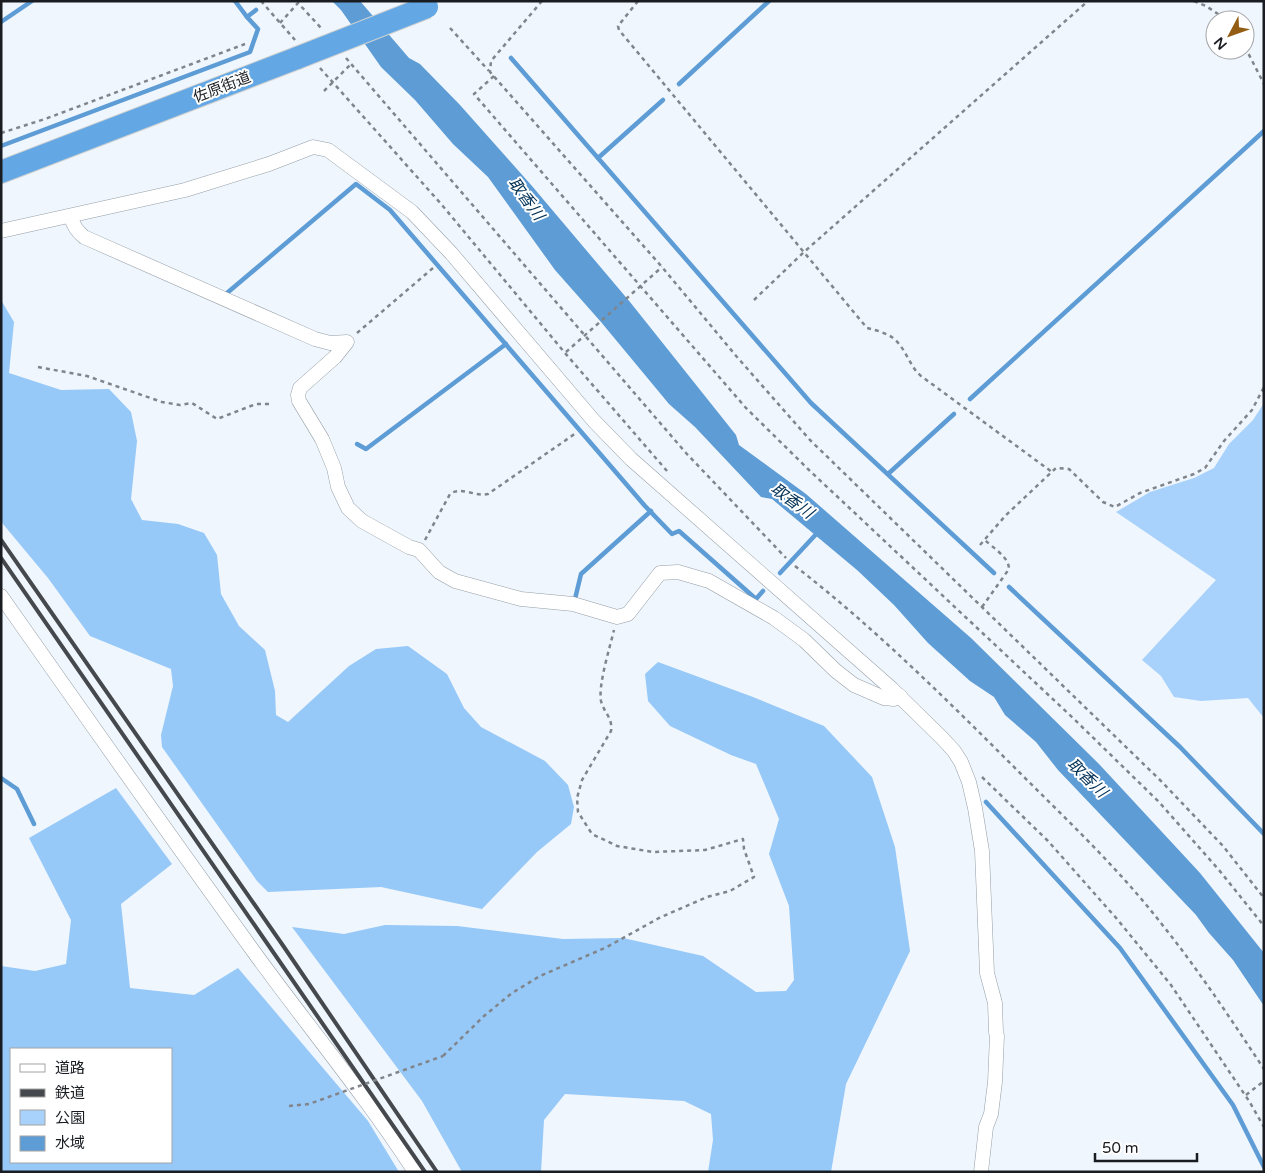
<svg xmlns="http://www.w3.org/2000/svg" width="1265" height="1173" font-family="'Varela Round','Noto Sans JP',sans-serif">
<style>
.green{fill:#a8d2fb}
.forest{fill:#96c8f8;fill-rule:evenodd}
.water{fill:#5e9cd6}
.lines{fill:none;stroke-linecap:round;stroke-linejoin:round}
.stream{stroke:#5e9cd6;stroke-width:4.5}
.minor-casing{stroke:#969ea6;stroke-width:15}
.trunk-casing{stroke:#d1d2d2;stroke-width:24}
.path{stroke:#80858b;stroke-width:2.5;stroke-dasharray:4 4;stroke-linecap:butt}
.minor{stroke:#fff;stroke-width:14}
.trunk{stroke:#63a8e4;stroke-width:22}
.rail{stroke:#45484d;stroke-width:4}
.trunk-bridge-casing{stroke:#d1d2d2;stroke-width:24;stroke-linecap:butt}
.path-bridge{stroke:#80858b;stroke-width:2.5;stroke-dasharray:4 4;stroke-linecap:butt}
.trunk-bridge{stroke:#63a8e4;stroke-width:22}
.labels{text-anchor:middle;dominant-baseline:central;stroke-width:4;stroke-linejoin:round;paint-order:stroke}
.street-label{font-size:15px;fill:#191c20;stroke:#fff}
.water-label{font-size:16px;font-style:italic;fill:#003055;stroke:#fff}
</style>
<rect width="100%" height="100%" fill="#eff6fd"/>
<path class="green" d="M1264 403V718L1248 698 1201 701 1174 697 1161 676 1142 660 1216 580 1116 512 1150 492 1194 478 1214 468 1229 444 1253 420Z"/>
<g class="forest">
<path d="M1 300 14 322 9 373 61 390 109 389 131 412 137 441 131 499 142 520 178 524 204 533 217 555 221 594 239 626 265 650 275 691 276 715 288 722 349 666 376 649 408 646 447 674 464 708 481 727 545 761 568 785 574 807 571 824 537 852 482 909 381 887 268 892 257 881 162 747 161 735 173 686 171 669 90 636 48 578 3 524 1 519Z"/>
<path d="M658 662 753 697 824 726 872 777 895 847 910 951 846 1084 831 1172H708L713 1140 711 1114 684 1101 565 1094 544 1120 541 1172H462L422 1101 292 927 344 934 385 925 457 926 563 939 623 938 703 956 756 992 786 991 794 980 789 906 769 854 779 819 756 764 731 755 670 726 648 701 645 674Z"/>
<path d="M116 788 172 864 121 904 130 988 194 995 238 968 368 1121 399 1172H1V966L35 971 66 964 71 920 29 838ZM11 1049H171V1162H11Z"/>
</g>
<path class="water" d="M332 1H360L409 58 420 64 460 105 532 186 630 302 736 435 739 445 806 494 971 638 1099 764 1200 873 1264 953V1006L1233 960 1209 933 1196 915 1058 770 1036 742 1005 715 994 697 970 681 928 643 894 605 857 570 772 499 761 497 695 427 669 404 601 322 555 270 488 177 453 144 415 100 381 67 341 10Z"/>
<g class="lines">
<g class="stream">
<path d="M235 1 247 17"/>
<path d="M1 22 32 1"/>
<path d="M511 58 811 403 994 573"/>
<path d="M679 84 769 1"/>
<path d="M1 146 250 52 258 29 247 17 256 10"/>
<path d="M598 158 663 100"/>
<path d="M227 293 356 184 390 210 645 506 672 534 679 531 756 599 763 591"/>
<path d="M970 399 1264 131"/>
<path d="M357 444 366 449 506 344"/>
<path d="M888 474 954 414"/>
<path d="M780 573 820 530"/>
<path d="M1009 587 1180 747 1264 834"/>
<path d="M575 599 581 574 651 511"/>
<path d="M1 778 17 789 34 824"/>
<path d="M986 802 1120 948 1233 1105 1264 1167"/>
</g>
<g class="minor-casing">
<g id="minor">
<path d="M71 216C73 226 77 231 84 237L315 339 330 343 347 342 335 357 300 388 298 395 299 401 322 439 334 468 338 487 348 508 362 521 409 547 419 550 439 572 455 581 521 599 573 604 617 617 628 614 660 573 678 572 709 581 774 618 804 640 836 671 854 685 884 698 894 699 900 696"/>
<path d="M1 231 185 190 269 164 313 147 328 150 412 212 451 253 594 421 631 459 892 689 942 738 954 751 961 762 969 782 975 808 982 851 987 973 995 1003 996 1032 997 1036 995 1082 991 1114 986 1127 981 1172"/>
<path d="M1 596C86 717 172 839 259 959 311 1030 367 1098 415 1172"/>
</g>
</g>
<g class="trunk-casing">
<path id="trunk" d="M1 172 297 58"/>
</g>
<g class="path">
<path d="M261 1 295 40"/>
<path d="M542 1 491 61 490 72 662 267 737 357 810 440 1161 781 1223 846 1264 898"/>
<path d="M638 1 618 26 619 30 867 328C876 330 886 333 893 338 906 348 909 366 921 376L1052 472"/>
<path d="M1194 1 1206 6 1227 20"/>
<path d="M280 23 298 3 322 29"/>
<path d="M450 28 489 71"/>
<path d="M1245 47 1264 84"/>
<path d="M346 58 686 453 786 558"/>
<path d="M320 68 442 205 565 353 667 471"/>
<path d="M494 76 474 94 746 408 809 470 1074 719 1159 802 1219 870 1264 926"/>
<path d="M324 91 351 64"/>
<path d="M1 133 45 119 245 44"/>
<path d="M754 300 804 252 1088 1"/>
<path d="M357 333 433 268"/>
<path d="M566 352 662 267"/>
<path d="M38 367 87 376 162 402 180 405 192 403 217 419 256 404H272"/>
<path d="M425 540 450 494C461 486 475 497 488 494L576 433"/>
<path d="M980 545 1006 515 1056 468 1069 469 1103 502 1115 507 1140 493 1194 474 1205 468 1224 441 1252 410 1264 387"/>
<path d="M795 566C875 628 948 701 1020 773 1069 822 1121 871 1164 927 1200 972 1232 1021 1264 1069"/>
<path d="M982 607 1009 569C1009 557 993 548 985 540"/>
<path d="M982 777 1048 841 1117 919 1171 985 1249 1101 1264 1127"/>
<path d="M443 1056 484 1016 512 993 540 976 607 947 659 918 707 897 730 891 754 877 744 849 743 839 705 850 653 852 617 846 592 834 578 812 577 798 582 780 611 731C613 718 604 713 601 701 598 685 610 647 614 630"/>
<path d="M1246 1095 1264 1081"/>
</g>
<use href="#minor" class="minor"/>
<use href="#trunk" class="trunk"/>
<g class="rail">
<path d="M1 540 284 947 437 1172"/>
<path d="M1 558 425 1172"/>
</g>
<g class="trunk-bridge-casing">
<path id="trunk-bridge" d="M297 58 427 7"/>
</g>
<path class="path-bridge" d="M289 1106 309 1104 443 1056"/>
<use href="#trunk-bridge" class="trunk-bridge"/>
</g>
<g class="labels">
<g class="street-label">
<text transform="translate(222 87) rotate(-21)">佐原街道</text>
</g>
<g class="water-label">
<text transform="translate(526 199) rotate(54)">取香川</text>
<text transform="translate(792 501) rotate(36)">取香川</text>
<text transform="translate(1087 778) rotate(44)">取香川</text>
</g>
</g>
<rect width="1265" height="1173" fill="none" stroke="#191c20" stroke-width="5"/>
<rect x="10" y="1048" width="162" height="115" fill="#ffffff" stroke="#a3a4a6"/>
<rect x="20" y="1064" width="25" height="8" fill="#ffffff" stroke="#a3a4a6"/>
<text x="55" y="1073" font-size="15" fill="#191c20">道路</text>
<rect x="20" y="1089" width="25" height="8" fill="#45484d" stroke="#a3a4a6"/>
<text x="55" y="1098" font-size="15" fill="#191c20">鉄道</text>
<rect x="20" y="1110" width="25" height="15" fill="#a8d2fb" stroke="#a3a4a6"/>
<text x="55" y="1123" font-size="15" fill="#191c20">公園</text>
<rect x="20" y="1136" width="25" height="15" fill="#5e9cd6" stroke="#a3a4a6"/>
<text x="55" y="1148" font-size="15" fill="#191c20">水域</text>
<g transform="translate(1230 35) rotate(229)"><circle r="24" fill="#ffffff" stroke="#a3a4a6"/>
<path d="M0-4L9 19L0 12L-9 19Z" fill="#925c12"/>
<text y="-8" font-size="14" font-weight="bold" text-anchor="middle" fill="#191c20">N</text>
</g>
<path d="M1095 1153v8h102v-8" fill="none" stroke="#191c20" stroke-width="2.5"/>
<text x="1102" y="1153" font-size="15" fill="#191c20" stroke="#ffffff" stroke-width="4" paint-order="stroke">50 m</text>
</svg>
